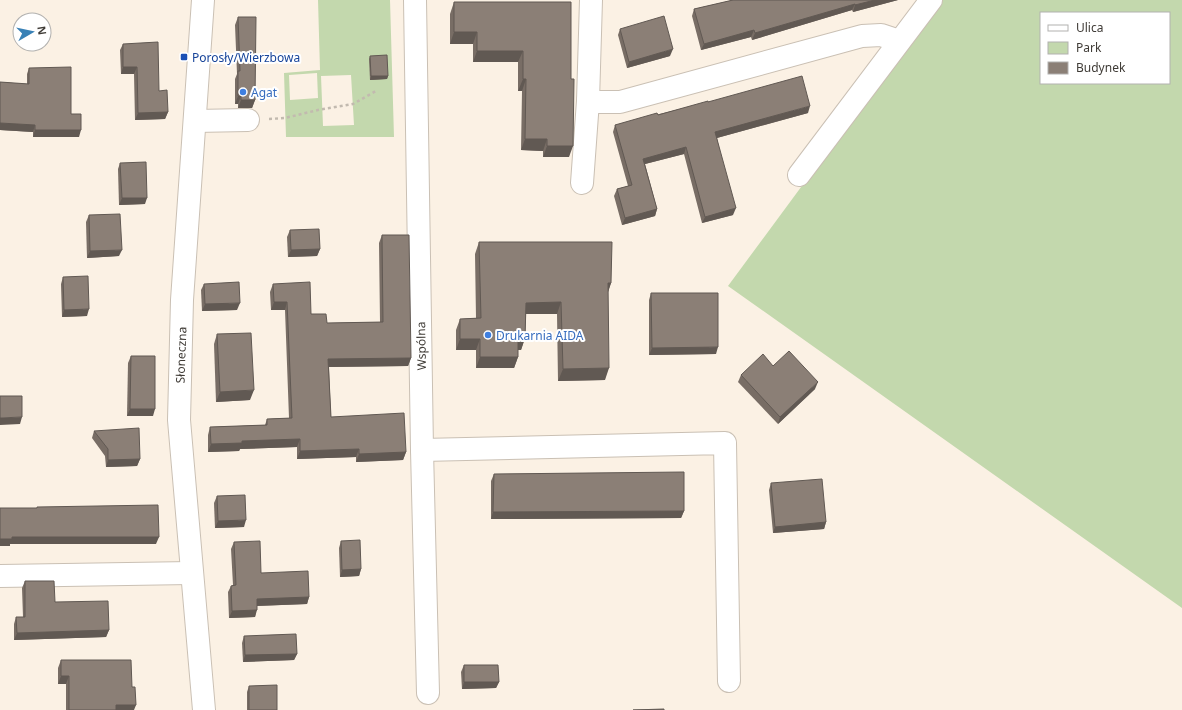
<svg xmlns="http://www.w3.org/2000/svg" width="1182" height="710" font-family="'Noto Sans',sans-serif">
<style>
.green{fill:#c3d8ad;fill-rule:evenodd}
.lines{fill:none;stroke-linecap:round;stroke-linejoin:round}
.minor-casing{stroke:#cac0b4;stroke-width:24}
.path{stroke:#c2baaf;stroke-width:2.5;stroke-dasharray:3 3;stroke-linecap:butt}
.minor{stroke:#fff;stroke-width:22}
.wall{fill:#786d65}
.shaded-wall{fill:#615953}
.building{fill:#8b7f76;stroke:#615953}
.transit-dot{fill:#1a4fb4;stroke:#fff;stroke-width:1.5}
.shop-dot{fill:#3f7fe0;stroke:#fff;stroke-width:1.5}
.labels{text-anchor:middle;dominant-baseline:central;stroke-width:4;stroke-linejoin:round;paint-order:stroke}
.transit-label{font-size:12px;fill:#164399;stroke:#fff;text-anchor:start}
.shop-label{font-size:12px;fill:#366cbe;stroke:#fff;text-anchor:start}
.street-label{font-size:12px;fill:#3f3b36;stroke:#fff}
</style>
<rect width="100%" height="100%" fill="#fbf1e4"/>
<g class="green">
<path d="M318 0H390L394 137H286L284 73 320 70ZM317 73 318 98 290 100 289 75ZM351 75 354 125 323 126 321 76Z"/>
<path d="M939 0H1182V608L728 286ZM1041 13H1169V83H1041Z"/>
</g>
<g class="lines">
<g class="minor-casing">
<g id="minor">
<path d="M203 0 182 300 179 420 204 710"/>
<path d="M415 0 422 450 428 693"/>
<path d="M588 101 598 102H620L862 36 881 35 899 41"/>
<path d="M195 121 248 120"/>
<path d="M799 175 931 0"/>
<path d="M582 183 588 101 591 0"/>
<path d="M422 450 725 443 729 681"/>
<path d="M0 576 191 573"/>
</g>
</g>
<path class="path" d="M269 119 285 118 318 110 353 104 376 91"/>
<use href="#minor" class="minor"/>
</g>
<g class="wall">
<path d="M733 0H898L853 12 852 10 752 40 751 37 701 50 692 16 694 9Z"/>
<path d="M454 2H571L569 157H543V151L521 150 522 91H518V62H473V44H450V14Z"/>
<path d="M238 17 255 100 252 108H238V104H235V79L237 74 235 25Z"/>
<path d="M620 29 670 56 627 68 618 35Z"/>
<path d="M123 44 159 91 168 112 165 119 135 120 134 74H121L120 50Z"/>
<path d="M370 56 388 76 387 79 370 80 369 59Z"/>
<path d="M29 68 71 114 79 137H33V132L0 130V82L27 84V74Z"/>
<path d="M708 102 808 113 717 138 733 215 702 223 684 154 645 164 657 209 655 216 622 225 614 196 617 189 628 186 613 132 615 125Z"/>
<path d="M120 163 145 204 119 205 118 169Z"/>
<path d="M89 215 119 256 87 258 86 222Z"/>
<path d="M290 230 320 249 317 256 288 257 287 237Z"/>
<path d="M382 235 411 358 408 366 329 367 331 417 406 452 403 460 356 462V457L297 459V447L240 449 239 451 208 452V435L210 427 265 425 267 419 289 418 285 310H271L270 292 273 284 311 314 327 323 380 322 379 243Z"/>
<path d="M479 242 611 283 608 292 605 380 558 381 557 314H526L525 338 521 350H518V357L514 368H476V350H456V330L460 319 476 318 475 254Z"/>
<path d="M63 277 87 316 62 317 61 284Z"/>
<path d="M204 284 237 310 202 311 201 290Z"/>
<path d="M651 293 716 354 649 355V300Z"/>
<path d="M217 334 250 400 216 402 214 344Z"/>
<path d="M131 356 153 416H127L128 363Z"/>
<path d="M773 366 815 389 778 424 738 382 741 375Z"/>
<path d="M94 431 140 459 137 466 106 467 105 456 92 438Z"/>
<path d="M494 474 684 511 681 518 491 519V481Z"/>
<path d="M771 483 826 522 824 529 773 533 769 490Z"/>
<path d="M217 496 244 527 215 528 214 503Z"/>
<path d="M341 541 361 569 359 576 340 577 339 548Z"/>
<path d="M234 542 261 573 309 597 307 604 257 606 255 617 229 618 228 592 231 586 233 585 231 549Z"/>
<path d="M25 581 55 602 109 630 106 637 14 640V624L16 617H23L22 588Z"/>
<path d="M244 636 297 654 294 660 243 662 242 643Z"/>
<path d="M61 660 132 687 134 710H66V684H58V668Z"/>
<path d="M464 665 499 682 496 688 462 689 461 672Z"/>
<path d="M249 686 277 710H247V692Z"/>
</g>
<g class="shaded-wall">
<path d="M875 0H898L853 12 855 5Z"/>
<path d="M855 4 852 10 752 40 755 33Z"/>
<path d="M754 30 751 37 701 50 704 44Z"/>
<path d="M454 32H477L473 44H450Z"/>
<path d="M673 49 670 56 627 68 629 62Z"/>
<path d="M477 51H523L518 62H473Z"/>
<path d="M123 67H137L134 74H121Z"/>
<path d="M371 76H388L387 79 370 80Z"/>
<path d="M523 79H526L522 91H518Z"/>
<path d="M238 96H241L238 104H235Z"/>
<path d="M241 100H255L252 108H238Z"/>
<path d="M810 106 808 113 713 139 715 132Z"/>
<path d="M168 112 165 119 135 120 138 113Z"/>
<path d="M0 123 35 125 33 132 0 130Z"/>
<path d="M35 130H81L79 137H33Z"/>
<path d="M525 139H547L543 151 521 150Z"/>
<path d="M547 146H573L569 157H543Z"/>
<path d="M686 147 684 154 641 165 643 159Z"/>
<path d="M122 198H147L145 204 119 205Z"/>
<path d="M736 208 733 215 702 223 705 217Z"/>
<path d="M657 209 655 216 622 225 625 218Z"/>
<path d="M320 249 317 256 288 257 291 250Z"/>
<path d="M122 250 119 256 87 258 90 251Z"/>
<path d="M608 283H611L607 295Z"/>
<path d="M274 302H287L285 310H271Z"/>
<path d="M561 302 557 314H521L526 303Z"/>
<path d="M240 303 237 310 202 311 205 304Z"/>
<path d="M89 309 87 316 62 317 64 310Z"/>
<path d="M518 338H525L521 350H514Z"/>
<path d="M460 339H480L476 350H456Z"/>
<path d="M718 347 716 354 649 355 652 348Z"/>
<path d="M480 357H518L514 368H476Z"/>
<path d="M411 358 408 366 326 367 328 359Z"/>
<path d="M609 368 605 380 558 381 563 369Z"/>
<path d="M818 382 815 389 778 424 780 417Z"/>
<path d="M254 390 250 400 216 402 220 392Z"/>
<path d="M130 409H155L153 416H127Z"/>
<path d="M22 417 20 424 0 425V418Z"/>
<path d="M300 439 297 447 240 449 239 451 208 452 211 444 242 441Z"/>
<path d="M359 449 356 457 297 459 300 451Z"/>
<path d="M406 452 403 460 356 462 359 454Z"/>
<path d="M140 459 137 466 106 467 108 460Z"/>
<path d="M684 511 681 518 491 519 493 512Z"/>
<path d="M246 520 244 527 215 528 218 521Z"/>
<path d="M826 522 824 529 773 533 775 527Z"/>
<path d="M12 537H159L156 544H10V546H0V539Z"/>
<path d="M361 569 359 576 340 577 342 570Z"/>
<path d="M309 597 307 604 254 606 257 599Z"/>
<path d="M257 610 255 617 229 618 232 611Z"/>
<path d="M109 630 106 637 14 640 17 633Z"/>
<path d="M297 654 294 660 243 662 245 655Z"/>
<path d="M61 676H69L66 684H58Z"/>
<path d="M464 682H499L496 688 462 689Z"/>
<path d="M116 705H136L134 710H114Z"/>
</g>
<g class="building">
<path d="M733 0H875L855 5V4L755 33 754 30 704 44 694 9Z"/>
<path d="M454 2H571V79H574L573 146H547V139H525L526 79H523V51H477V32H454Z"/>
<path d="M664 16 673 49 629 62 620 29Z"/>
<path d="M238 17H256L255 100H241V96H238V71H240Z"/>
<path d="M158 42 159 91 167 90 168 112 138 113 137 67H123V44Z"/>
<path d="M387 55 388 76H371L370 56Z"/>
<path d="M71 67V114H81V130H35V125L0 123V82L29 84V68Z"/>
<path d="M802 76 810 106 715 132 736 208 705 217 686 147 643 159 657 209 625 218 617 189 632 185 615 125 657 113 658 115 708 101V102Z"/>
<path d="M146 162 147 198H122L120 163Z"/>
<path d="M120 214 122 250 90 251 89 215Z"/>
<path d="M319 229 320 249 291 250 290 230Z"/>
<path d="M382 235H409L411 358 328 359 331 417 404 413 406 452 359 454V449L300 451V439L242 441V443L211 444 210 427 267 425V419L292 418 287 302H274L273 284 310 282 311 314H326L327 323 383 322Z"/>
<path d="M479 242H612L611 283H608L609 368 563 369 561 302 526 303 525 338H518V357H480V339H460V319L481 318Z"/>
<path d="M88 276 89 309 64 310 63 277Z"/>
<path d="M239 282 240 303 205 304 204 284Z"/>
<path d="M651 293H718V347L652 348Z"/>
<path d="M251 333 254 390 220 392 217 334Z"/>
<path d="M789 351 818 382 780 417 741 375 763 354 773 366Z"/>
<path d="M131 356H155V409H130Z"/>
<path d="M0 396H22V417L0 418Z"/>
<path d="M139 428 140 459 108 460V449L94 431Z"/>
<path d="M684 472V511L493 512 494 474Z"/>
<path d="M822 479 826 522 775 527 771 483Z"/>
<path d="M245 495 246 520 218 521 217 496Z"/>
<path d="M158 505 159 537H12V539H0V508H37V507Z"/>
<path d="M360 540 361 569 342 570 341 541Z"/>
<path d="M260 541 261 573 308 571 309 597 257 599V610L232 611 231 586 236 585 234 542Z"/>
<path d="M25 581H54L55 602 108 601 109 630 17 633 16 617H25Z"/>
<path d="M296 634 297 654 245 655 244 636Z"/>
<path d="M61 660H131L132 687H135L136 705H116V710H69V676H61Z"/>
<path d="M464 665H498L499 682H464Z"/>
<path d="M277 685V710H249V686Z"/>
<path d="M664 709V710H633Z"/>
</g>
<rect class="transit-dot" x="180" y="53" width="8" height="8" rx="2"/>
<g class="shop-dot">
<circle cx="243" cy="92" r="4"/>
<circle cx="488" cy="335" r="4"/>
</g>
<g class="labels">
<g class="transit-label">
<text x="192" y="57">Porosły/Wierzbowa</text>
</g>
<g class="shop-label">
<text x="251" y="92">Agat</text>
<text x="496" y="335">Drukarnia AIDA</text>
</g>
<g class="street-label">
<text transform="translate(421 346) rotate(-91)">Wspólna</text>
<text transform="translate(181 355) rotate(-88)">Słoneczna</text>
</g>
</g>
<rect x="1040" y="12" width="130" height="72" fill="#ffffff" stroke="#b2b1af"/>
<rect x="1048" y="25" width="20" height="6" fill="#ffffff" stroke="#b2b1af"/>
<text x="1076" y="32" font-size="12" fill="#3f3b36">Ulica</text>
<rect x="1048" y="42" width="20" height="12" fill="#c3d8ad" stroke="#b2b1af"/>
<text x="1076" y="52" font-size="12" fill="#3f3b36">Park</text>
<rect x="1048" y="62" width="20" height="12" fill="#8b7f76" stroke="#b2b1af"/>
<text x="1076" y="72" font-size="12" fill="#3f3b36">Budynek</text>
<g transform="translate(32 32) rotate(81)"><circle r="19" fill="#ffffff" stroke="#b2b1af"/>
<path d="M0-3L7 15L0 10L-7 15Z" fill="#3981b6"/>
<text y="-6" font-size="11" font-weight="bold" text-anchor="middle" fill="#3f3b36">N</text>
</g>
</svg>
